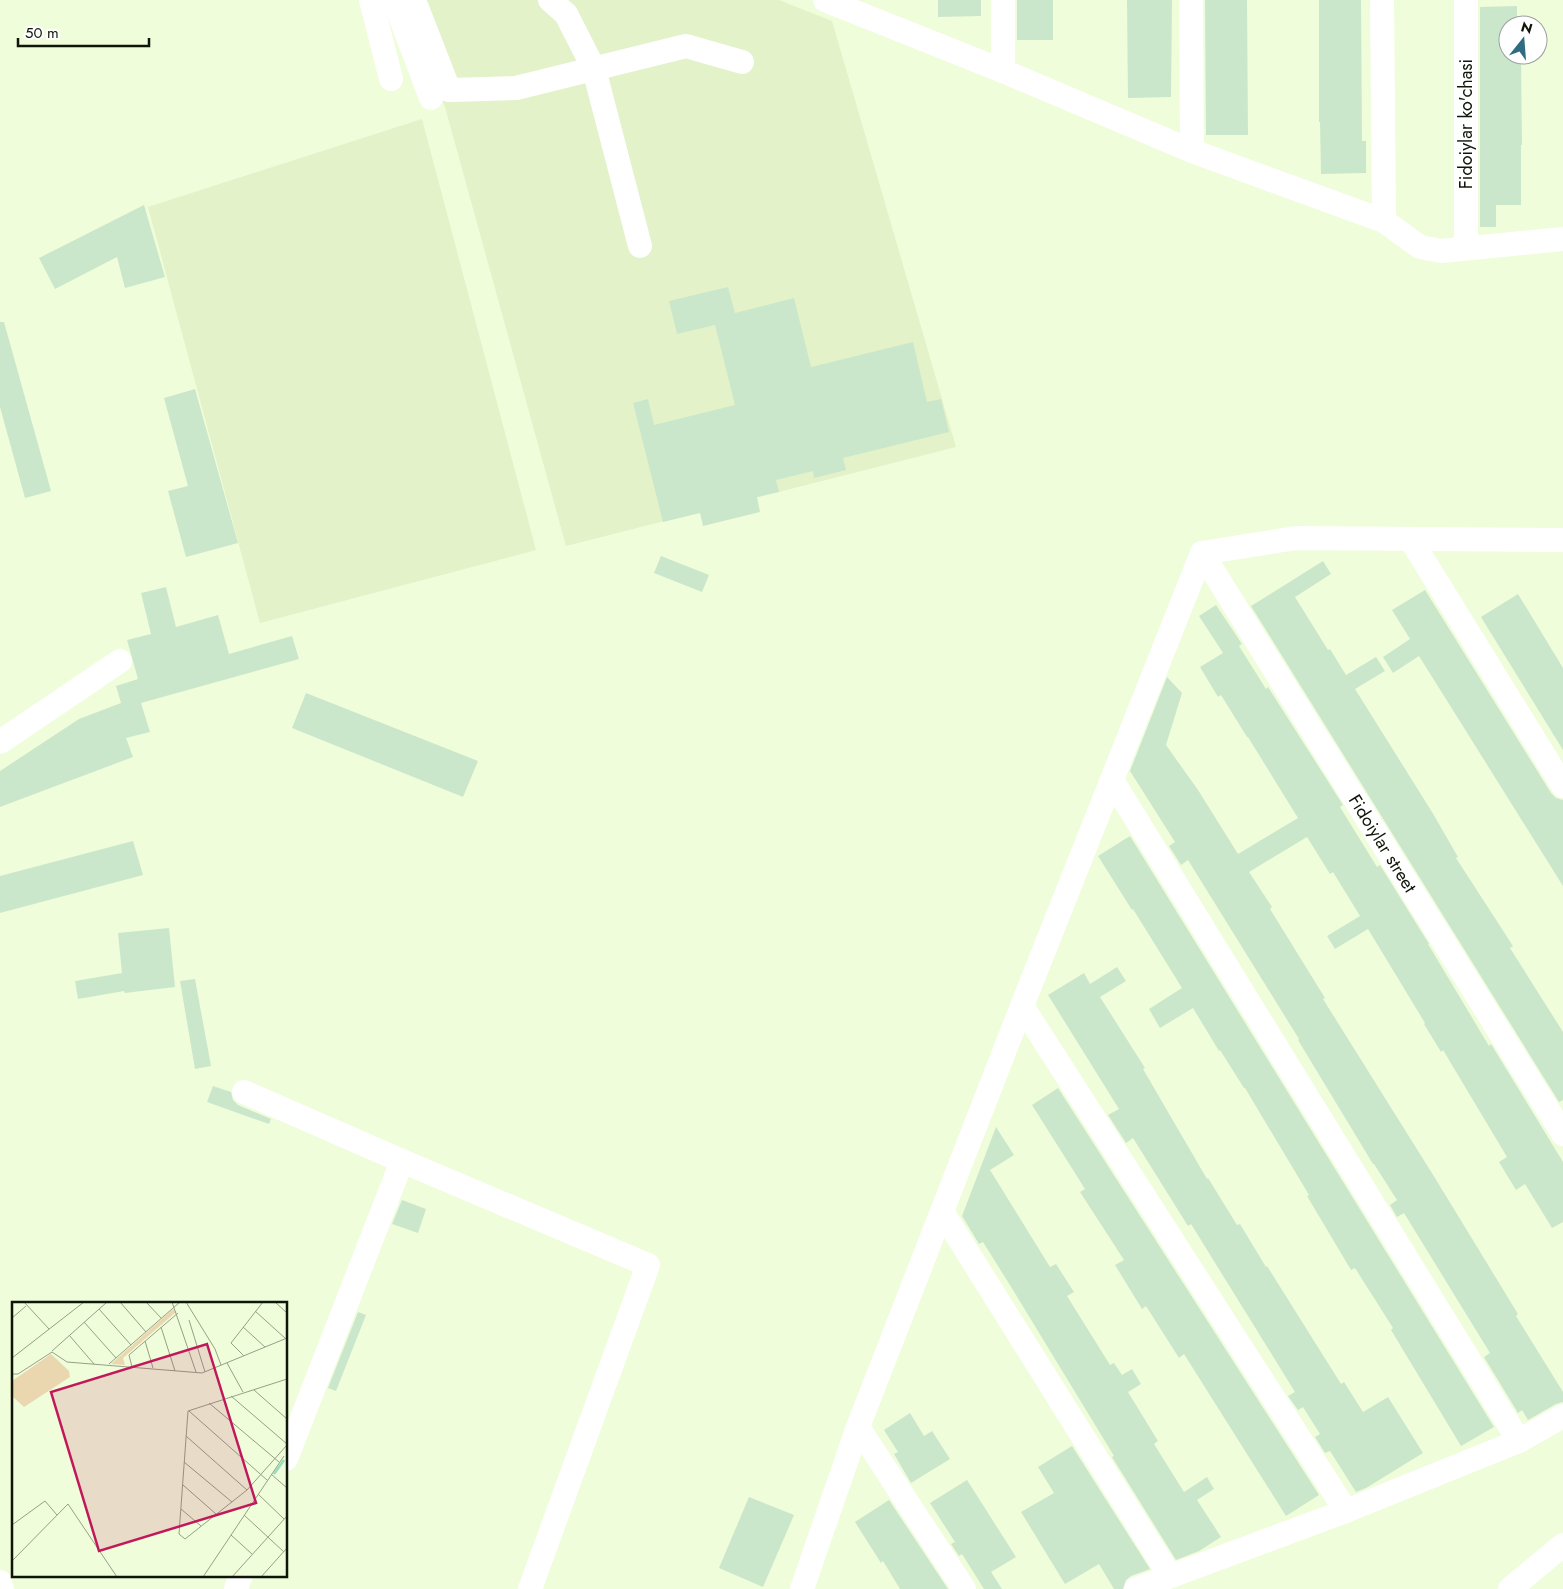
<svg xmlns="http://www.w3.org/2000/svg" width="1563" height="1589" font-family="Jost,sans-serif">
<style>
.built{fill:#e3f2c9}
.building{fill:#cbe7cb}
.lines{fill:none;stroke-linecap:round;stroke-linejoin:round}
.minor{stroke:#fff;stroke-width:24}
.labels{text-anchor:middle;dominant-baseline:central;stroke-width:4;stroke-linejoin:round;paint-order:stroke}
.street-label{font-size:18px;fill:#101509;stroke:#fff}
.inset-river{fill:none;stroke:#94dfbe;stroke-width:2.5}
.inset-road{fill:none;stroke:#96a086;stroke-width:1}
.view{fill:#c2185b;fill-opacity:0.15;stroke:#c2185b;stroke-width:2.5}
.inset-edge{fill:none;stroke:#101509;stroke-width:2.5}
</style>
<rect width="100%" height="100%" fill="#effdda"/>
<g class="built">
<path d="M400 0H779L832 21 956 447 566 546 445 107Z"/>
<path d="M422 119 536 550 260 623 148 207Z"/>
</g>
<g class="building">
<path d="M938 0H981V16L938 17Z"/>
<rect x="1017" y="0" width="36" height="40"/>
<path d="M1127 0H1172L1171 97 1128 98Z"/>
<path d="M1205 0H1247L1248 135H1206Z"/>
<path d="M1319 0H1361L1362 141H1366V173L1321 174 1320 122H1319Z"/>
<path d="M1517 6V25H1508V58H1521L1522 145H1521V205H1496V227H1480V7Z"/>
<path d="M144 205 165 277 125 288 117 257 55 289 39 258Z"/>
<path d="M728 287 735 313 794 298 811 367 913 342 927 402 941 399 949 432 843 458 846 470 814 478 813 471 776 480 779 492 757 497 760 512 703 526 700 513 663 522 633 403 648 399 654 425 735 405 715 325 677 334 669 301Z"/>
<path d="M0 322H4L51 491 25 498 0 407Z"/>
<path d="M195 389 238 543 186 557 168 491 188 486 164 398Z"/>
<path d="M661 556 709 575 702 592 654 573Z"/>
<path d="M1323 561 1331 574 1295 597 1328 650 1330 649 1346 675 1376 657 1385 671 1355 689 1432 812 1458 857 1456 858 1513 946 1510 948 1563 1032V1100L1559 1102 1251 606Z"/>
<path d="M166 587 176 627 218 615 229 654 292 636 299 659 141 703 150 732 126 738 133 757 0 807V771L79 719 121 703 116 686 138 679 127 640 151 634 141 593Z"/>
<path d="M1425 590 1551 793 1556 798 1563 800V886L1419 656 1393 673 1383 657 1410 639 1392 610Z"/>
<path d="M1518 594 1563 668V750L1481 617Z"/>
<path d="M1216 605 1242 644 1239 646 1266 689 1268 687 1343 805 1340 807 1377 867 1380 865 1429 944H1428L1489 1046 1491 1044 1563 1162V1222L1552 1228 1525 1184 1516 1190 1499 1162 1507 1157 1443 1050 1441 1052 1424 1024 1425 1023 1368 929 1335 949 1327 936 1360 916 1333 872 1330 874 1307 837 1249 872 1272 907 1270 909 1325 998 1323 999 1435 1178 1518 1314 1516 1316 1563 1392V1402L1556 1404 1528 1420 1522 1410 1518 1413 1484 1357 1490 1353 1404 1213 1397 1217 1390 1205 1397 1200 1374 1164H1373L1298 1040 1299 1039 1188 860 1181 865 1169 846 1175 842 1130 771 1167 677 1182 693 1166 745 1198 790 1238 854 1298 818 1248 737H1247L1221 695 1218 697 1200 667 1223 653 1199 616Z"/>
<path d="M306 693 478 761 463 797 292 728Z"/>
<path d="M1130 836 1494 1427 1461 1446 1391 1330 1393 1328 1355 1268 1351 1270 1307 1196 1309 1195 1245 1088H1244L1220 1050 1219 1051 1193 1008 1160 1028 1149 1009 1182 988 1133 909 1132 910 1098 856Z"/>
<path d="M133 841 143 875 0 913V876Z"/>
<path d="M169 928 175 987 125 993 124 991 78 999 75 981 122 973 118 933Z"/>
<path d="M1117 967 1126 981 1100 997 1145 1068 1143 1069 1207 1179 1208 1178 1237 1225 1240 1224 1266 1267 1267 1266 1341 1384 1344 1382 1363 1412 1388 1397 1423 1453 1366 1488 1356 1492 1330 1451 1325 1453 1315 1437 1320 1434 1303 1407 1298 1410 1288 1396 1295 1392 1191 1224 1188 1226 1133 1138 1126 1143 1108 1115 1119 1109 1048 995 1084 973 1090 984Z"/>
<path d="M195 979 211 1066 195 1069 180 981Z"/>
<path d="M213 1086 231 1092 233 1100 238 1105 271 1119 269 1124 207 1102Z"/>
<path d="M1058 1088 1319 1495 1286 1516 1184 1354 1179 1358 1146 1306 1142 1309 1115 1265 1124 1260 1080 1192 1085 1189 1032 1105Z"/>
<path d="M996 1127 1014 1155 990 1170 1050 1267 1056 1264 1074 1292 1067 1296 1110 1365 1114 1363 1122 1375 1132 1369 1141 1384 1128 1392 1158 1441 1154 1444 1184 1492 1207 1477 1214 1489 1197 1500 1221 1537 1199 1551 1176 1560 1112 1457 1114 1456 1013 1290 983 1242 979 1244 962 1216Z"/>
<path d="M402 1200 426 1209 418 1233 392 1224Z"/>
<path d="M358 1312 366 1315 336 1391 328 1388Z"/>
<path d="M910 1413 924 1436 932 1431 950 1459 911 1483 894 1454 898 1452 884 1430Z"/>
<path d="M1072 1446 1150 1569 1131 1576 1126 1580 1123 1589H1114L1099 1564 1065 1584 1021 1512 1054 1493 1038 1467Z"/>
<path d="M967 1480 1016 1557 991 1572 1002 1589H984L962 1554 959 1556 951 1544 955 1542 930 1503Z"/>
<path d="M749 1497 794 1515 763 1587 719 1568Z"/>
<path d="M889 1500 948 1589H900L883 1561 881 1563 855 1522Z"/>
</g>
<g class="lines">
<g class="minor">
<path d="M371 0 391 79"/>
<path d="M394 0 431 98"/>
<path d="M414 0 449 90 516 88 686 46 742 62"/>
<path d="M550 0 566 14 594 69 640 246"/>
<path d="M825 0 1003 71 1192 151 1384 221 1420 247 1441 251 1563 239"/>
<path d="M1003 0V71"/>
<path d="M1191 0 1192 151"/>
<path d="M1382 0 1384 221"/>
<path d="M1466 248V0"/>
<path d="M1411 540 1563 786"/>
<path id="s1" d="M1202 553 1563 1134"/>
<path d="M1202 553 1296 538 1563 540"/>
<path d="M0 742 120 661"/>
<path d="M1112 780 1519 1441"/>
<path d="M1022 1006 1346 1511"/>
<path d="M244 1092 402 1161 648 1265 530 1589"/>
<path d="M943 1213 1170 1576"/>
<path d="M858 1427 964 1589"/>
<path d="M286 1459 402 1161"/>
<path d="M0 1582 2 1589"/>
<path d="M236 1589 241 1575"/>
<path d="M802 1589 858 1427 1022 1006 1202 553"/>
<path d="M1136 1589 1346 1511 1519 1441 1563 1416"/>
<path d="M1510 1589 1563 1545"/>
</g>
</g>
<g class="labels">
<g class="street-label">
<text transform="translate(1466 124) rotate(-90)">Fidoiylar ko'chasi</text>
<text stroke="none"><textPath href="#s1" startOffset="342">Fidoiylar street</textPath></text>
</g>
</g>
<g transform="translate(12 1302)">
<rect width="275" height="275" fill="#effdda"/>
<path d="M161 7 164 10 111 56 113 63 99 62ZM39 52 57 69 58 75 12 105 0 94V79Z" fill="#ead7af"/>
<path class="inset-river" d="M262 172 272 158"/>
<path class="inset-road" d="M12 0 37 27M108 0 134 30M134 0 149 16M160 0 184 70M174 0 203 47 209 63M263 0 275 11M87 7 119 43M243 9 274 37M0 16 14 4M177 18 193 70M72 20 104 56M149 25 163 69M231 25 253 45M57 33 82 62M133 39 141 66M40 49 95 0M232 54 219 41 251 0M0 56 72 0M215 61 231 90M97 62 168 0M120 65 117 53 166 11M0 72H6L40 50 55 60 190 71 275 36M242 88 275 117M219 94 275 142M197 101 267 160M176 109 167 232 173 237 235 188 275 143M176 109 275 77M177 109 255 178M174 134 235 188M172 160 220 200M259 172 275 186M171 183 204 212M246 192 272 217M169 207 189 224M232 213 272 250M0 223 33 199 45 213M219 233 240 252M0 259 56 202 105 275M191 275 272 154M220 275 275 214M249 275 275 246"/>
<path class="view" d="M195 42 244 201 87 249 39 90Z"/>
<rect width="275" height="275" class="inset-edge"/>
</g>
<g transform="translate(1523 40) rotate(17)"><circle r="24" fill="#ffffff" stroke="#9fa19d"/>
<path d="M0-4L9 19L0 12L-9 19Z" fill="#2f6c83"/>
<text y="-8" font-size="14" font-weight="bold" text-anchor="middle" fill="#101509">N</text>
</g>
<path d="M18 38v8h131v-8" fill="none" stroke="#101509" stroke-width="2.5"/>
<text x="25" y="38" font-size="15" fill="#101509" stroke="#ffffff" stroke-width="4" paint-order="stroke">50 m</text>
</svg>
